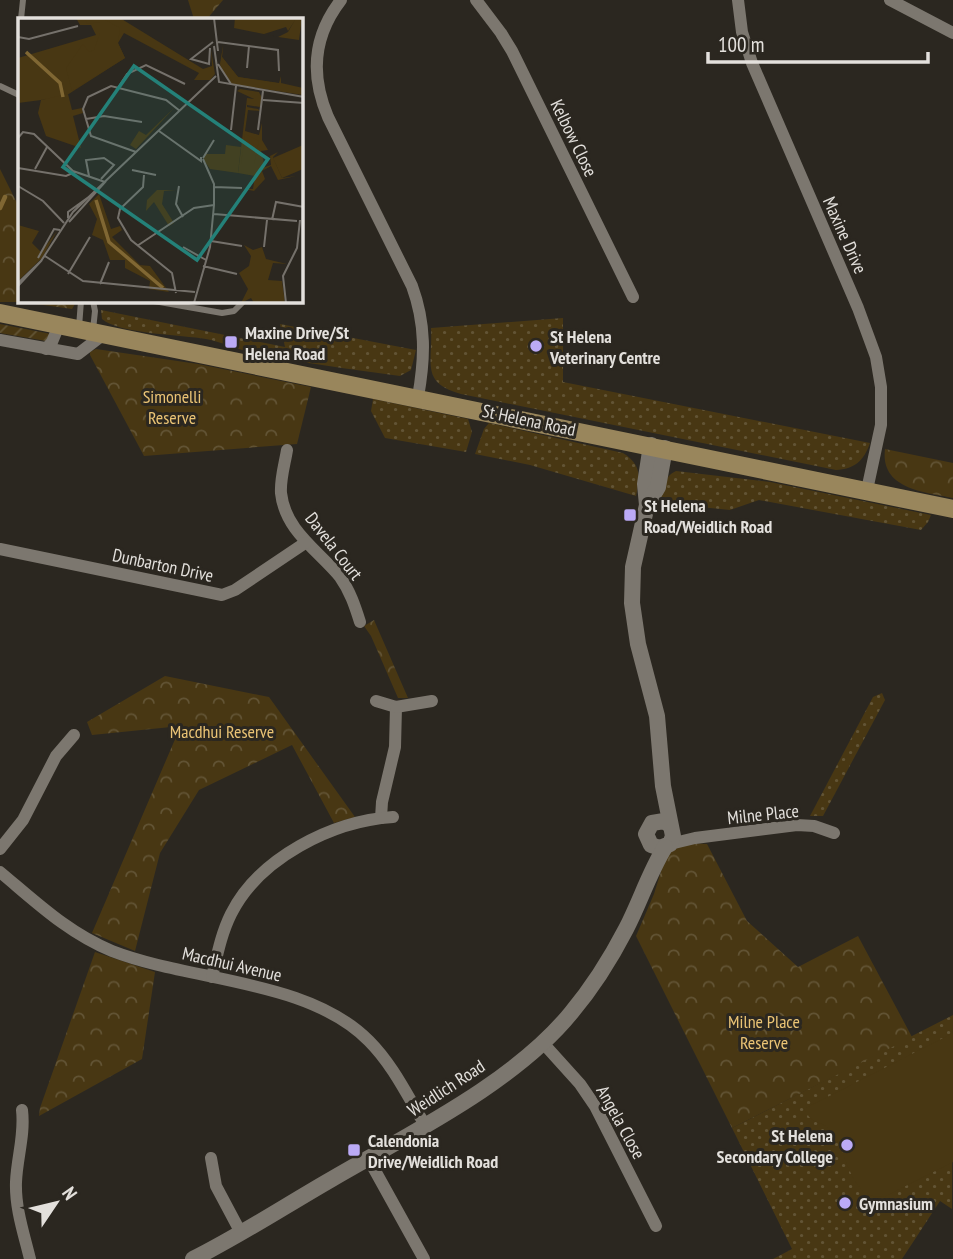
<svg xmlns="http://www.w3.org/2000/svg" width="953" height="1259" font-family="'PT Sans Narrow',sans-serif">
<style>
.grass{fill:url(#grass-dots)}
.forest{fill:url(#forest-crowns)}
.garden{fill:url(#garden-furrows)}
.pitch{fill:#483713}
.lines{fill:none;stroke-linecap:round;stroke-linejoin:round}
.stream{stroke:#806733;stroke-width:4.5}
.service{stroke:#7c776f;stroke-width:6}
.minor{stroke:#7c776f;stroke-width:12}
.tertiary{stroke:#7c776f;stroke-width:16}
.secondary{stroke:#99865c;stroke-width:18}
.poi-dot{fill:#bbaaf6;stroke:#2b2720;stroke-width:2.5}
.labels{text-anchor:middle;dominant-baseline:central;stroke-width:6;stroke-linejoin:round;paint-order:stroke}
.street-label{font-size:18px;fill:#e3e0dc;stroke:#2b2720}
.poi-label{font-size:18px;font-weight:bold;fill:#e3e0dc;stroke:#2b2720;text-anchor:start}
.park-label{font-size:18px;fill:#ebc475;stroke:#2b2720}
.inset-river{fill:none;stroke:#806733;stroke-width:3.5}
.inset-road{fill:none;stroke:#75716b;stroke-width:2}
.view{fill:#248179;fill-opacity:0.15;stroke:#248179;stroke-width:3.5}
.inset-edge{fill:none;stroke:#e3e0dc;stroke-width:3.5}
</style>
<defs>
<pattern id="grass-dots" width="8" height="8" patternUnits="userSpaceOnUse" patternTransform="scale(1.75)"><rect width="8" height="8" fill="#483713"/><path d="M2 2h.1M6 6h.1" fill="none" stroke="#625435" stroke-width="1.8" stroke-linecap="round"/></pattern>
<pattern id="forest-crowns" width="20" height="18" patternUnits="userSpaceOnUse" patternTransform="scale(1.75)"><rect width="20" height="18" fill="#483713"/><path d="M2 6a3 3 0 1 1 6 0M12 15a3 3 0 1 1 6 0" fill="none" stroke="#625435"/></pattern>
<pattern id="garden-furrows" width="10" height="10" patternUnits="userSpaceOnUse" patternTransform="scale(1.75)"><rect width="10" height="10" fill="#483713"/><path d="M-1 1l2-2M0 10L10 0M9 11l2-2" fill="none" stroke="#625435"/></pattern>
</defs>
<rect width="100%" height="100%" fill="#2b2720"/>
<g class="grass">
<path d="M101 310 285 347 280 324 416 350 411 370 400 376C351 369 301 363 252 353 237 349 222 342 206 339 183 335 119 334 102 319Z"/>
<path d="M563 318V382L870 443C864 461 854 469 836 470L461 394C420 382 433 364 431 328Z"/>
<path d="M373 399 468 419 472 432 466 452 385 438 371 411Z"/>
<path d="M489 423 623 453C642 465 640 477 636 496L530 465 475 454 484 429Z"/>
<path d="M676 471 770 482 931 515 928 522 921 530 759 500 730 510 660 503C662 490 663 477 676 471Z"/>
<path d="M882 693 885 700 823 816H810L873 697Z"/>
<path d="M953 1015 952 1209 940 1201 902 1259H773L792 1249 732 1128Z"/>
</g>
<g class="forest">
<path d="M188 0H223L207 19H194Z"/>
<path d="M0 169 19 207V301H67L75 304 72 309 22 302H0Z"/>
<path d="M96 349 198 364 311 387 297 444 144 456 90 355V352Z"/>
<path d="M885 449 953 463V498C924 492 880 489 885 449Z"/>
<path d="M374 620 408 698H398L371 636 364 626Z"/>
<path d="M165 676 269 697 355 817 334 823 292 745 199 790 160 853 135 951 92 933 179 730 171 727 92 735 87 722Z"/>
<path d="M689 843 707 844 747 921 798 967 858 936 912 1037 732 1128 636 936 654 894 667 852Z"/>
<path d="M95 952 155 972 142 1059 39 1116 40 1108Z"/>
</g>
<path class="garden" d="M0 324 51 334 46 341 0 333Z"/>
<path class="pitch" d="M953 1033V1162L886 1196C849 1204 848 1148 829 1129 819 1119 814 1127 804 1109Z"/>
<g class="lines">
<path class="stream" d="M0 208 5 197"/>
<g class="service">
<path d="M21 19 23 0"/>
<path d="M0 86 19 95"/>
<path d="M93 301 95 311 93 330"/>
<path d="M154 301 222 313 234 311 244 301"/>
<path d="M79 327 81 301"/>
</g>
<g class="minor">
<path d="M341 0C313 36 310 75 328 117L412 286C426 324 425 358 418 397"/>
<path d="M476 0 501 33 512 51 633 297"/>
<path d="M738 0 742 32 752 63 858 308 876 357 881 387V425L867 490"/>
<path d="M890 0 953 33"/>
<path d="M0 340 78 354 104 334"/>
<path d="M46 349 52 342 59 325"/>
<path d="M287 450C285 463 280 479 281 493 285 531 319 551 340 577 350 591 355 606 360 622"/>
<path d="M0 549 222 595 235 590 305 543"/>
<path d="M376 701 396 707 395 747 382 802 381 818"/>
<path d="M396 707 432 701"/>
<path d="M670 844 695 838 797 825 814 826 834 833"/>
<path d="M0 849 23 820 56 756 74 735"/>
<path d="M0 872C36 902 68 933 112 951 192 982 308 979 369 1041 393 1065 408 1097 425 1125"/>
<path d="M212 977C217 956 221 934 231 914 259 858 332 821 393 817"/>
<path d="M543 1043 580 1084 595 1106 656 1226"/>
<path d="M22 1110C25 1135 17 1157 16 1182 15 1208 24 1234 30 1259"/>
<path d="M211 1158 216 1186 241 1233"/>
<path d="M368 1158 424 1259"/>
</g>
<g class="tertiary">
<path d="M651 445 645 484 647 505 633 567 632 603 638 644 657 716 663 786 673 836 670 844 660 848 651 845 646 834 652 823 664 821 671 826"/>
<path d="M647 505 658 487 665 448"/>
<path d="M193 1259C241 1235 285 1206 332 1179 409 1134 514 1083 571 1013 592 988 611 958 626 929 640 902 649 873 665 847"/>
</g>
<path class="secondary" d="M0 313 953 509"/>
</g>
<g class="poi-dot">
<rect x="224" y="335" width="14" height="14" rx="3.5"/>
<circle cx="536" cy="346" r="7"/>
<rect x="623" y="508" width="14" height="14" rx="3.5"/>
<circle cx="847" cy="1145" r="7"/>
<rect x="347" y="1143" width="14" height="14" rx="3.5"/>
<circle cx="845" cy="1203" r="7"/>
</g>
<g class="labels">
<g class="street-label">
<text transform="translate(574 138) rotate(64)">Kelbow Close</text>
<text transform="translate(845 235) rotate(66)">Maxine Drive</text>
<text transform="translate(529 420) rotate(12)">St Helena Road</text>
<text transform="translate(334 546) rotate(52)">Davela Court</text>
<text transform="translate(163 565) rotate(12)">Dunbarton Drive</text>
<text transform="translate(763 814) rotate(-6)">Milne Place</text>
<text transform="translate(232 964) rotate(13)">Macdhui Avenue</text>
<text transform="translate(446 1088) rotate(-33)">Weidlich Road</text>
<text transform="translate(621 1122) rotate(61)">Angela Close</text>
</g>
<g class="poi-label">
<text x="245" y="332">Maxine Drive/St<tspan x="245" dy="21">Helena Road</tspan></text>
<text x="550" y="336">St Helena<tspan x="550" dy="21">Veterinary Centre</tspan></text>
<text x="644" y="505">St Helena<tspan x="644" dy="21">Road/Weidlich Road</tspan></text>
<text x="833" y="1135" text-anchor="end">St Helena<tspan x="833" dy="21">Secondary College</tspan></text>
<text x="368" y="1140">Calendonia<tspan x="368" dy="21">Drive/Weidlich Road</tspan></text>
<text x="859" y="1203">Gymnasium</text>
</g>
<g class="park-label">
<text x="172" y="396">Simonelli<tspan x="172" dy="21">Reserve</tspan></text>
<text x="222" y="731">Macdhui Reserve</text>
<text x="764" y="1021">Milne Place<tspan x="764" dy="21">Reserve</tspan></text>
</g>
</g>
<g transform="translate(18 18)">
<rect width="285" height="285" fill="#2b2720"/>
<path d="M58 0H102L185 51 194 48 193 32 197 56 192 62H176L181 55 106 15 100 25 107 40 46 79 0 85V40L78 17 73 7H62ZM217 0H278V1L270 13 268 9 246 16 260 19 216 10ZM205 26 204 39 220 59 261 65 263 58V65L285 70V77L214 66 202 50ZM222 71 241 74 244 80 242 89 229 87V89L240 91 242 93 230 92 227 113 241 117 244 105V122L250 132 243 133 247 149 253 147 252 138 260 134 255 139 264 160 278 158 260 162 253 148 244 153 247 161 236 173 226 171H235L237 158 220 155 229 80 236 81 219 73ZM157 89 118 131 112 127 121 113 128 117Z" fill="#483713"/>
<path d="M67 0H84L102 10 100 25 107 40 54 73 48 50 65 26 71 34 76 32 82 15V4L69 6ZM278 0H284L281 22 260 19 270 14ZM205 28 204 39 220 59 259 65H216L202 46ZM50 76 54 92 64 90 65 95 55 98 63 130 28 118 20 95 23 82ZM208 127 223 129 220 155 192 151 185 141 187 136H207ZM139 172H158L146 173 144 186 156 205 151 208 136 184 128 193 129 182ZM81 176 93 211 102 208 104 212 94 219 122 247 132 248 151 274 131 271 132 263 107 250V242H92L85 222 74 217 79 201 71 186ZM0 207 21 213 14 225 23 234 39 213 24 240 0 263ZM226 227 235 232 244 229 248 241 269 246 255 245 250 262 264 263 267 285H236L233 280 223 285 230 271 221 255 231 248 233 238Z" fill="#483713"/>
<path d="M227 116 241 123 236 146H223ZM285 127V151L264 160 255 140Z" fill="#483713"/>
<path class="inset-river" d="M8 34 42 65 45 79M78 182 91 224 145 270"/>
<path class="inset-road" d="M196 0 200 33M0 19 11 21 60 8M200 24 260 32 261 53M196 28 201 64 286 79M192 30 191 46 173 41 195 24M200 46 213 66M229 50 231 28M100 70 109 56 128 47 167 66M245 82 286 85M68 101 86 98 124 104M213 112 218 68M240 112 245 73M141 113 183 143V139M0 120 5 114 16 116 55 153 87 164M118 134 73 118 65 91 70 79 93 68 148 82 162 93M185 140 196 122M0 150 48 158 57 154M17 151 29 129M114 152 138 157M126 157 125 169 102 191 100 200 113 222 154 255 158 275M71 158 68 142 86 140 96 147 83 161M0 168 25 183 46 205M161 168 158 186 165 199M196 169 224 170M196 196 279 203M50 200V194L72 178M254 202 258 184 286 189M51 204 88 163M193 223 224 228M119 228 176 190 196 187M165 229 188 242M246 229 249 202M27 238 65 263 177 274M20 240 36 211 42 212M185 248 219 256M50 256 72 219M0 265 23 243 55 194 198 58M82 266 91 244M0 268 24 242M176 285 192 229 196 187V166L185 141M268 285 265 258 279 230 282 202"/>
<path class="view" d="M116 48 250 141 179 242 45 149Z"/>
<rect width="285" height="285" class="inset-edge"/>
</g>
<g transform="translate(56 1203) rotate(55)" stroke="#2b2720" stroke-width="5" paint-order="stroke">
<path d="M0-5L12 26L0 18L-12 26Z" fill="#e3e0dc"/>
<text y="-10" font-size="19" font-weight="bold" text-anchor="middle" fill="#e3e0dc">N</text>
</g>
<path d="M708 52v10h220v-10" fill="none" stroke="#e3e0dc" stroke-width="3.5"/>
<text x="718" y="52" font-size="21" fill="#e3e0dc" stroke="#2b2720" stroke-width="5" paint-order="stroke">100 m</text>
</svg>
